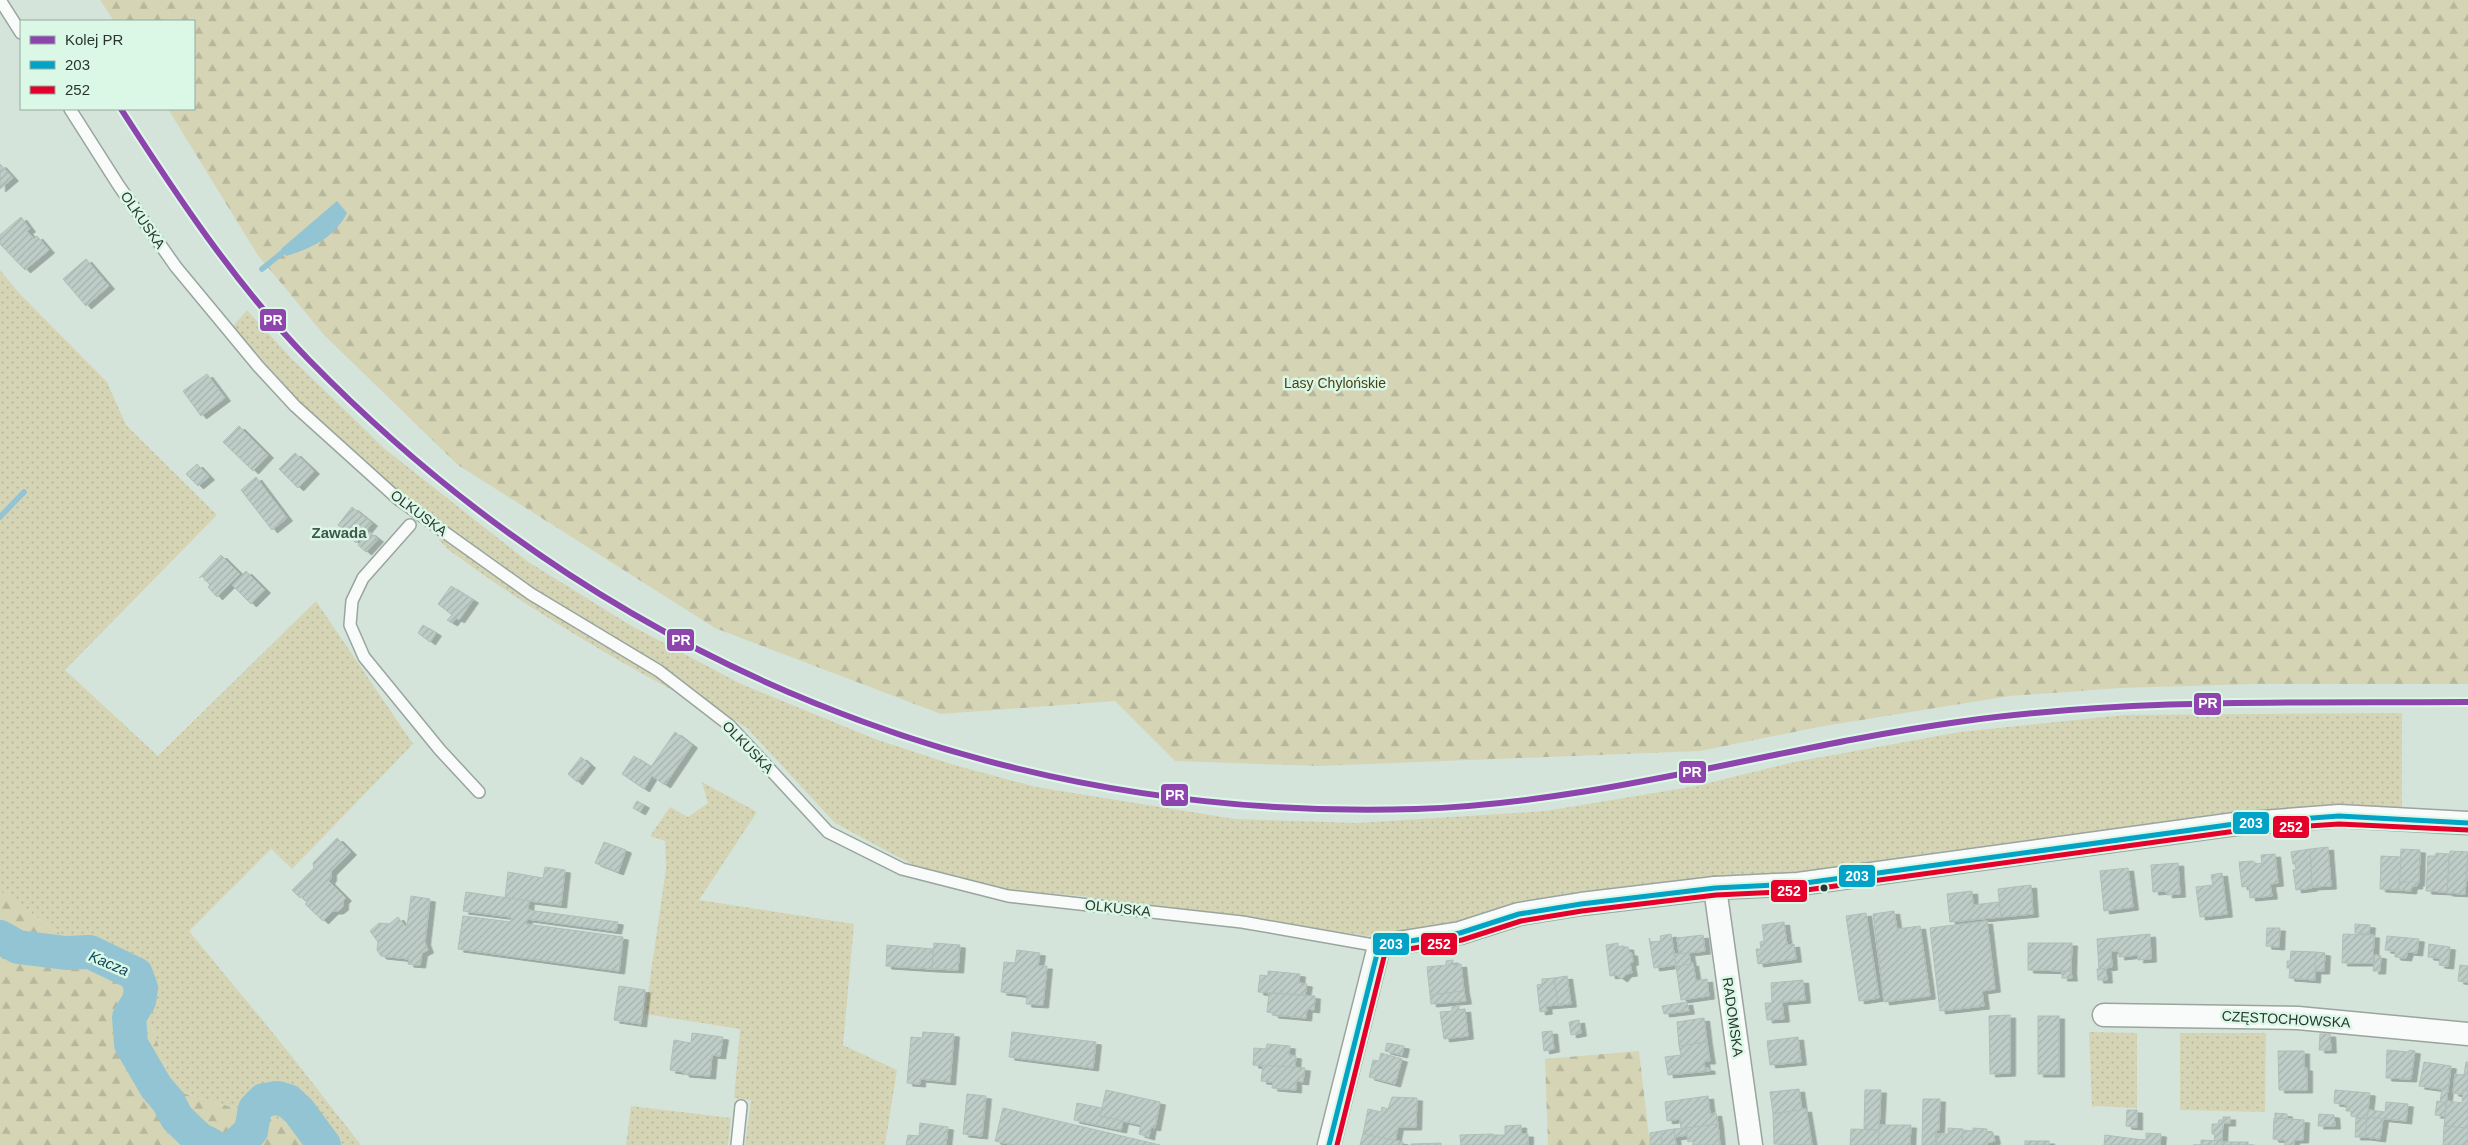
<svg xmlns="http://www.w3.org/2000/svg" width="2468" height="1145" font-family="Arial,sans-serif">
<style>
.grass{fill:url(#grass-dots)}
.forest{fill:url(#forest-firs)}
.water{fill:#92c4d3}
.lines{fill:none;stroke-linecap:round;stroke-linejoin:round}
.stream{stroke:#92c4d3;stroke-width:5.5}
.river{stroke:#92c4d3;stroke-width:34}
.building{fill:url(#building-hatch);stroke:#b0beb9;filter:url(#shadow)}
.service-casing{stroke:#99a59e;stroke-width:14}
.minor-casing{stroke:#99a59e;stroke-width:25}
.service{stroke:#f9fbfa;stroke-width:11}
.minor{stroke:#f9fbfa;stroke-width:22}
.bus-1-casing{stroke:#dbf8e7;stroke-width:9}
.bus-2-casing{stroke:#dbf8e7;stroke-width:9}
.bus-1{stroke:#02a3c6;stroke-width:5}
.bus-2{stroke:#e4002b;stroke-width:5}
.rail-1-casing{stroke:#dbf8e7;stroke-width:10}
.rail-1{stroke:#8e44ad;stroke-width:6}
.bus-dot{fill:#2a352f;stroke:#dbf8e7;stroke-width:2}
.labels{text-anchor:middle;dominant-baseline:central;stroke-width:5;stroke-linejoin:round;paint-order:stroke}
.street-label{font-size:14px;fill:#2a352f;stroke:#dbf8e7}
.park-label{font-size:14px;fill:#4c4115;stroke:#dbf8e7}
.neighbourhood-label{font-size:15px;font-weight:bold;fill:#40584b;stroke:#dbf8e7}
.water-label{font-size:15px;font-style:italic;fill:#0d4658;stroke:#dbf8e7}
.line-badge{stroke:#dbf8e7;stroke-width:2}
.badge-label{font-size:14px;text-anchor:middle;font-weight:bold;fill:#fff}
</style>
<defs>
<pattern id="grass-dots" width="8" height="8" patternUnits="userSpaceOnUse" patternTransform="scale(1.25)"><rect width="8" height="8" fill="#d5d5b6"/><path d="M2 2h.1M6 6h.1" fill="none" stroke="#b7b79d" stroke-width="1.8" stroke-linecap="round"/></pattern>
<pattern id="forest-firs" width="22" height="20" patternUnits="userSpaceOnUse" patternTransform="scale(1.25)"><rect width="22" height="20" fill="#d5d5b6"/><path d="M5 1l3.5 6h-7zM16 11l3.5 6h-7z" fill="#b7b79d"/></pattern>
<pattern id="building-hatch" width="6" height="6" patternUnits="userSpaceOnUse" patternTransform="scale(1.25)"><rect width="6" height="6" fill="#bfcdc8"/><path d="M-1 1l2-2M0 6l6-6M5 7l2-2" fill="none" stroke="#a4b1ac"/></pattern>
<filter id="shadow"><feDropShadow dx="5.5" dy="3" stdDeviation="0" flood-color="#0004"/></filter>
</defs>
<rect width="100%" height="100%" fill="#d4e4db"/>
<g class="grass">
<path d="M0 270 19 293 107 382 126 425 217 515 65 670 158 756 316 601 413 744 292 869 271 849 189 931 282 1044 361 1145H310L305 1128 175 1091 138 989 0 891Z"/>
<path d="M247 310 291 358 385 449 527 561 630 625 741 684 875 739 951 764 1036 787 1235 819 1358 823 1546 811 1696 786 1794 762 1960 732 2124 715 2402 713V809L2118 830 1945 852 1799 875 1725 876 1682 880 1566 899 1463 923 1368 936 1082 896 1017 891 928 873 835 823 747 728 534 592 392 488 278 383 239 341 234 325Z"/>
<path d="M441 537 576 629 628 657 673 686 672 690C595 648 520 603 449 550L439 540Z"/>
<path d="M702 782 757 812 699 900 854 924 843 1045 897 1070 885 1145H745L751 1100 734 1098 740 1029 645 1014 666 868 665 841 650 836 670 807 688 817 708 803Z"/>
<path d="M2089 1032 2137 1033V1108L2094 1106 2092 1108Z"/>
<path d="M2180 1033H2266L2265 1112 2180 1110Z"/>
<path d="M631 1106 731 1118 728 1145H626Z"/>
</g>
<g class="forest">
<path d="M100 0H2468V684H2256L2121 688 2010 696 1824 726 1700 751 1318 766 1175 761 1115 701 941 714 715 628 458 465 324 335 257 254 168 109H194V21H114Z"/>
<path d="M0 891 138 989 175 1091 305 1128 310 1145H0Z"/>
<path d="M1639 1051 1650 1145H1548L1545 1059Z"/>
</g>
<path class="water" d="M337 201 347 213C334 238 312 248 286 256L281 249Z"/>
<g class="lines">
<g class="stream">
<path d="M262 269 283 252"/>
<path d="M0 517 24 492"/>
</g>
<g class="river">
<path d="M0 937 18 947 66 953 90 952 136 974 141 988 139 1001 129 1017 131 1044 156 1087 168 1101 177 1118 199 1139 211 1145"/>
<path d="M236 1145 251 1131 255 1109 264 1100 277 1098 288 1101 299 1111 324 1145"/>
</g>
</g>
<g class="building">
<path d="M0 164 13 178 0 189Z"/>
<path d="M21 217 30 229 27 231 34 239 37 236 49 250 25 270 0 244V235Z"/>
<path d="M86 259 109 286 86 306 63 279Z"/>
<path d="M207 374 225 398 201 416 183 391Z"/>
<path d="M239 426 268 455 253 471 223 442Z"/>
<path d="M295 453 314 471 298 488 279 469Z"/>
<path d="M197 464 209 477 198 486 186 474Z"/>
<path d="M256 477 287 518 272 530 241 490Z"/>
<path d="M352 507 372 523 356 543 338 525Z"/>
<path d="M369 532 378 539 366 552 358 545Z"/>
<path d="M221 555 240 574 217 597 208 587 210 585 202 576 199 578Z"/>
<path d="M246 571 265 590 251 604 232 585Z"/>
<path d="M451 586 473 600 459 620 456 618 452 623 447 620 452 615 438 604Z"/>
<path d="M423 625 436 633 430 642 418 633Z"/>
<path d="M675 732 692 745 665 785 652 776 644 789 622 774 634 756 651 767Z"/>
<path d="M581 757 590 765 577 782 568 774Z"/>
<path d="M637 801 644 805 640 812 633 808Z"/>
<path d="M337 838 351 852 331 872V878L329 881 346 898 343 901V907L338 911H333L323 921 305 904 307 902 302 897 300 898 292 890 314 868 313 863Z"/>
<path d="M604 842 626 850 618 872 595 863Z"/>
<path d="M2328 847 2331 886 2312 887 2310 849Z"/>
<path d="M2310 849 2312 888 2296 890 2293 870H2296L2295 864H2293L2291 852Z"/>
<path d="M2401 849 2420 850 2419 883 2399 882Z"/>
<path d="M2450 851 2468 852 2465 894 2447 893Z"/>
<path d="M2468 852V880L2466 879Z"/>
<path d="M2436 853 2449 854 2447 892 2426 891 2428 856H2435Z"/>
<path d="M2275 854 2278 883 2270 884 2272 896 2250 898 2249 886 2242 887 2239 862 2253 861 2257 864 2262 863 2261 855Z"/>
<path d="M2381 856 2401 857 2399 890 2380 889Z"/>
<path d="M2178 863 2180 894 2167 895 2166 891 2153 892 2151 865Z"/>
<path d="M545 867 565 870 561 905 505 898 508 872 543 878Z"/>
<path d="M2128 868 2133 907 2104 911 2100 871Z"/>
<path d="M2222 873 2227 914 2200 917 2196 887 2213 885 2211 875Z"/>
<path d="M2399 882H2417V886H2412L2411 891 2399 890Z"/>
<path d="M2031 885 2033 914 2001 917 1998 889Z"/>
<path d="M1972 891 1973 905 1999 902 2001 917 1950 922 1947 894Z"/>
<path d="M466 892 529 901 528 910 618 922 616 931 527 919 526 924 623 937 619 971 458 949 463 916 511 922V917L463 911Z"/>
<path d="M411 896 430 899 425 942 428 950 422 953 420 965 408 964 409 959 381 956 377 950 378 942 370 931 379 923 389 924 398 917 404 925 407 926Z"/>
<path d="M1894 911 1897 929 1920 926 1930 996 1884 1002 1873 914Z"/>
<path d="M1866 913 1879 998 1859 1001 1846 916Z"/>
<path d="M1987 921 1995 989 1982 991 1984 1006 1940 1011 1930 928Z"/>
<path d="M1784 922 1787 945 1794 944 1796 959 1758 964 1756 949H1761L1760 942 1764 941 1762 925Z"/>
<path d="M2355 924 2370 925 2369 934 2355 933Z"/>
<path d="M2267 928H2280L2279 947 2266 946Z"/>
<path d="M1671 934 1676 965 1654 968 1649 938 1651 942 1661 941 1660 936Z"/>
<path d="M2150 934 2151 959 2138 960V955L2119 957V951H2111L2112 967 2099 969 2097 939Z"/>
<path d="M2343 934 2374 935 2373 963H2342Z"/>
<path d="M1703 935 1705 951 1679 954 1677 938Z"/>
<path d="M2387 936 2419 939 2417 953 2408 952 2406 958 2395 957V951L2385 950Z"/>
<path d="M934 943 960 945 958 970 932 969Z"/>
<path d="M1618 943V947H1628L1629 953H1632L1633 962 1630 963 1632 973 1626 974 1622 979 1616 975 1610 976 1606 945Z"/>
<path d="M2028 943H2072L2071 971 2028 970Z"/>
<path d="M2429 944 2450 947 2448 966 2439 965 2440 958 2428 957Z"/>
<path d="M887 945 933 949 932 969 886 966Z"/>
<path d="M1017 950 1040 953 1038 966H1047L1043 1005 1026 1004 1027 995 1001 992 1004 962 1015 963Z"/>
<path d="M2291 951 2316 952 2315 980 2289 978 2290 968H2287V961H2290Z"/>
<path d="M2316 952 2325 953 2324 971H2315Z"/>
<path d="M1689 953 1691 964 1676 967 1674 954Z"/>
<path d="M2375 955 2381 956 2380 971H2373Z"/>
<path d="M1453 960V965L1461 964 1464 991 1430 995 1427 967 1446 965V961Z"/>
<path d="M1693 963 1696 981 1707 979 1709 996 1681 1000 1676 967Z"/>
<path d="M2460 965 2468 966V982L2458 981Z"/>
<path d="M2097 969H2106L2107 980H2098Z"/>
<path d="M1268 971 1300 974 1299 983 1307 984 1305 995 1258 992 1260 975 1268 976Z"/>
<path d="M2062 971H2071L2072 978H2062Z"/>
<path d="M1567 976 1571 1004 1558 1005 1554 978Z"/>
<path d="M1554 978 1558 1005 1546 1006 1547 1011 1540 1012 1537 985 1542 984V979Z"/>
<path d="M1803 980 1805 1000 1782 1002 1784 1019 1767 1020 1765 1003H1772L1771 983Z"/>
<path d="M619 986 645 990 641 1024 614 1020Z"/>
<path d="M1464 991 1466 1001 1431 1004 1430 995Z"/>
<path d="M1269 993 1315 996 1314 1010 1307 1009 1306 1018 1273 1015V1013L1267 1012Z"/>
<path d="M1687 1002 1689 1011 1664 1014 1662 1006Z"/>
<path d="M1459 1006V1010L1465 1009 1468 1036 1444 1039 1440 1012 1452 1011V1007Z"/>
<path d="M2010 1015V1073L1990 1074 1989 1016Z"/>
<rect x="2038" y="1016" width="21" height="58"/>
<path d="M1704 1018 1707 1042 1679 1046 1677 1022Z"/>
<path d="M1579 1020 1581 1033 1571 1035 1569 1022Z"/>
<path d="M1552 1031 1554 1049 1544 1051 1542 1032Z"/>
<path d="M923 1032 954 1034 950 1082 920 1079V1084L907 1083 911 1037 922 1038Z"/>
<path d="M1012 1032 1096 1042 1093 1068 1009 1057Z"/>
<path d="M692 1033 723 1037 720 1056 712 1055 710 1076 684 1074V1072L670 1070 674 1040 691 1043Z"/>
<path d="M2320 1034H2330L2331 1050H2319Z"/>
<path d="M1798 1037 1801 1062 1770 1065 1767 1041Z"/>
<path d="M1707 1042 1710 1061H1704L1705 1068H1709L1710 1071 1668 1075 1665 1057 1681 1055 1679 1046Z"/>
<path d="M1387 1043 1404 1046 1402 1055 1385 1051Z"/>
<path d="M1267 1044 1290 1046 1289 1055 1296 1056 1295 1068 1253 1065 1254 1048 1266 1049Z"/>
<path d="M2387 1050 2409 1052V1050L2415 1051 2411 1079 2386 1078Z"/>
<path d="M2278 1051H2304V1068H2307V1090H2279Z"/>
<path d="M1381 1053 1402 1059 1395 1084 1369 1077 1373 1060 1379 1061Z"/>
<path d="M2424 1062 2451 1066 2448 1090 2419 1086Z"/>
<path d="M2466 1062H2468V1091L2463 1090V1094L2453 1093 2455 1074 2464 1075Z"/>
<path d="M1263 1065 1305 1068 1303 1082 1296 1081V1090L1272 1088 1273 1082 1261 1081Z"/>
<path d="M1799 1089 1802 1110 1773 1114 1770 1092Z"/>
<path d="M2442 1089 2448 1090 2446 1103 2440 1102Z"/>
<path d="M1106 1090 1160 1102 1155 1128 1151 1127 1149 1137 1139 1134 1141 1125 1100 1116Z"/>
<path d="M1865 1090H1881L1879 1130 1864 1129Z"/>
<path d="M2335 1090 2370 1093 2367 1119 2351 1116V1111H2346L2347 1105 2334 1103Z"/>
<path d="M2463 1090 2468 1091V1128L2444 1126 2447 1101 2462 1103Z"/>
<path d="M967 1094 986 1096 982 1136 963 1134Z"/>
<path d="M1708 1096 1710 1114 1716 1113 1718 1124 1681 1129 1680 1119 1667 1121 1665 1102Z"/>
<path d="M1392 1097 1417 1098 1416 1127H1398L1395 1142 1363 1134 1368 1109 1381 1112 1382 1107 1388 1109Z"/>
<path d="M1923 1099H1940L1939 1130H1936L1935 1145H1922Z"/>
<path d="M2437 1101 2446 1103 2445 1116 2435 1115Z"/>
<path d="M2386 1102 2408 1104 2406 1121 2367 1117 2369 1110 2385 1112Z"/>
<path d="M1077 1103 1102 1108 1100 1116 1123 1121 1121 1130 1074 1120Z"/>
<path d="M1003 1108 1160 1145H1014L995 1141Z"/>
<path d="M1806 1109 1812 1145 1774 1144 1773 1114Z"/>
<path d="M2127 1110H2137V1127L2126 1126Z"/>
<path d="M2275 1113 2287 1114V1118H2275Z"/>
<path d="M2319 1114 2334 1115 2335 1126H2318Z"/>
<rect x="2223" y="1117" width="7" height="6"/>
<path d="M2367 1117 2383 1119 2380 1139 2365 1137Z"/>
<path d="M2274 1118 2304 1120 2303 1140H2294V1145H2285V1140L2273 1139Z"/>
<path d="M2356 1118 2367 1119 2365 1137H2355Z"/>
<path d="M2219 1120H2223L2222 1141H2214L2215 1134H2212V1124H2218Z"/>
<path d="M920 1123 948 1127 946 1145H906L908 1135 919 1136Z"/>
<path d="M1718 1124 1720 1145H1694L1693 1141 1688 1142 1686 1128Z"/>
<path d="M1521 1125V1134H1528V1145H1493V1135H1505V1126Z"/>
<path d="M1879 1125H1911L1910 1145H1878Z"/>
<path d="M2444 1126 2468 1128V1145H2443Z"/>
<path d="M1686 1128 1687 1135 1675 1137 1674 1129Z"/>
<path d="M1948 1128 1963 1129 1962 1145H1937V1134H1948Z"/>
<path d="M1973 1128 1987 1129V1133H1993L1995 1141 1987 1143V1145H1962L1963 1130 1973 1131Z"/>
<path d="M1674 1129 1676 1145H1662L1661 1131Z"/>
<path d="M1851 1129 1879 1130 1878 1145H1850Z"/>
<path d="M1661 1131 1662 1145H1650V1133Z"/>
<path d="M2146 1133 2161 1134 2160 1145H2135V1139L2146 1140Z"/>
<path d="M1363 1134 1403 1142 1402 1145H1360Z"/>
<path d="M1493 1134V1145H1461L1460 1135Z"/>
<path d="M2105 1135 2135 1139V1145H2104Z"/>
<path d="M2201 1140 2222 1141V1145H2193H2201Z"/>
<rect x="2025" y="1141" width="24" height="4"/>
<rect x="2222" y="1142" width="26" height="3"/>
<path d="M1441 1143V1145H1411V1144Z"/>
</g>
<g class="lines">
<g class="service-casing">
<g id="service">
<path d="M0 0 21 33"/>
<path d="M70 109 119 186 176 267 258 366 295 406 398 499 531 594 659 671 729 725 828 832 902 869 1008 896 1242 922 1379 946"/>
<path d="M410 525 363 578 352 601 350 625 364 657 440 750 479 792"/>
<path d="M737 1145 741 1106"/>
</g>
</g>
<g class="minor-casing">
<g id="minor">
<path d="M1715 888 1751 1145"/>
<path d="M2104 1015 2298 1018 2468 1034"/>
<path d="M1329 1145 1379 946 1460 933 1519 914 1581 904 1715 888 1798 884 2235 824 2339 816 2468 823"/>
</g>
</g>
<use href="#service" class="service"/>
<use href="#minor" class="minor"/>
<g class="bus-1-casing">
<path id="bus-1" d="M1329 1145 1379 946 1460 933 1519 914 1581 904 1715 888 1798 884 2235 824 2339 816 2468 823"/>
</g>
<g class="bus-2-casing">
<path id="bus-2" d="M1337 1145 1385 953 1462 940 1521 921 1582 911 1716 895 1799 891 2236 831 2339 824 2468 830"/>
</g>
<use href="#bus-1" class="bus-1"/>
<use href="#bus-2" class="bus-2"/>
<g class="rail-1-casing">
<path id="rail-1" d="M121 109C177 196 236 285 309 360 605 663 992 822 1416 809 1599 803 1777 747 1958 722 2127 698 2298 703 2468 702"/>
</g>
<use href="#rail-1" class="rail-1"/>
</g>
<circle class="bus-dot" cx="1824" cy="888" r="4.5"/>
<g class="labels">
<g class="street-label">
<text transform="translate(143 220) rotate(55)">OLKUSKA</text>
<text transform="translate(419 513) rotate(37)">OLKUSKA</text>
<text transform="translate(748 747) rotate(46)">OLKUSKA</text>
<text transform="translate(1118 908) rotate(6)">OLKUSKA</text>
<text transform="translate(1733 1017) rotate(82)">RADOMSKA</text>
<text transform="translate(2286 1019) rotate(3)">CZĘSTOCHOWSKA</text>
</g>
<g class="park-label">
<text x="1335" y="383">Lasy Chylońskie</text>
</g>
<g class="neighbourhood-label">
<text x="339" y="532">Zawada</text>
</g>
<g class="water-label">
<text transform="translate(109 963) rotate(23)">Kacza</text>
</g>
</g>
<g class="line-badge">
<rect x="259" y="308" width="28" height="24" rx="5" fill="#8e44ad"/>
<rect x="666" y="628" width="29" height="24" rx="5" fill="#8e44ad"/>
<rect x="2193" y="692" width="29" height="24" rx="5" fill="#8e44ad"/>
<rect x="1678" y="760" width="29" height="24" rx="5" fill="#8e44ad"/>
<rect x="1160" y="783" width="29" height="24" rx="5" fill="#8e44ad"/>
<rect x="2232" y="811" width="38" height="24" rx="5" fill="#02a3c6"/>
<rect x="2272" y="815" width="38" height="24" rx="5" fill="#e4002b"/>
<rect x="1838" y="864" width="38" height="24" rx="5" fill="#02a3c6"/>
<rect x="1770" y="879" width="38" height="24" rx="5" fill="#e4002b"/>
<rect x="1420" y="932" width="38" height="24" rx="5" fill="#e4002b"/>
<rect x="1372" y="932" width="38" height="24" rx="5" fill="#02a3c6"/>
</g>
<g class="badge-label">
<text x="273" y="325">PR</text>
<text x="681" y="645">PR</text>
<text x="2208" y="708">PR</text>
<text x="1692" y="777">PR</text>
<text x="1175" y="800">PR</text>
<text x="2251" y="828">203</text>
<text x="2291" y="832">252</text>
<text x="1857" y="881">203</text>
<text x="1789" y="896">252</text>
<text x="1439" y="949">252</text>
<text x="1391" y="949">203</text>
</g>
<rect x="20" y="20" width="175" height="90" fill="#dbf8e7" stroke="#94aa9d"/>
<rect x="30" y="36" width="25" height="8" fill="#8e44ad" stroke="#94aa9d"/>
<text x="65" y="45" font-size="15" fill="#2a352f">Kolej PR</text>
<rect x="30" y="61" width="25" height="8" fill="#02a3c6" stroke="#94aa9d"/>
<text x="65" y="70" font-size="15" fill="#2a352f">203</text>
<rect x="30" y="86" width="25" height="8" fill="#e4002b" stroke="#94aa9d"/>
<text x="65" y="95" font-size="15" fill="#2a352f">252</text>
</svg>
